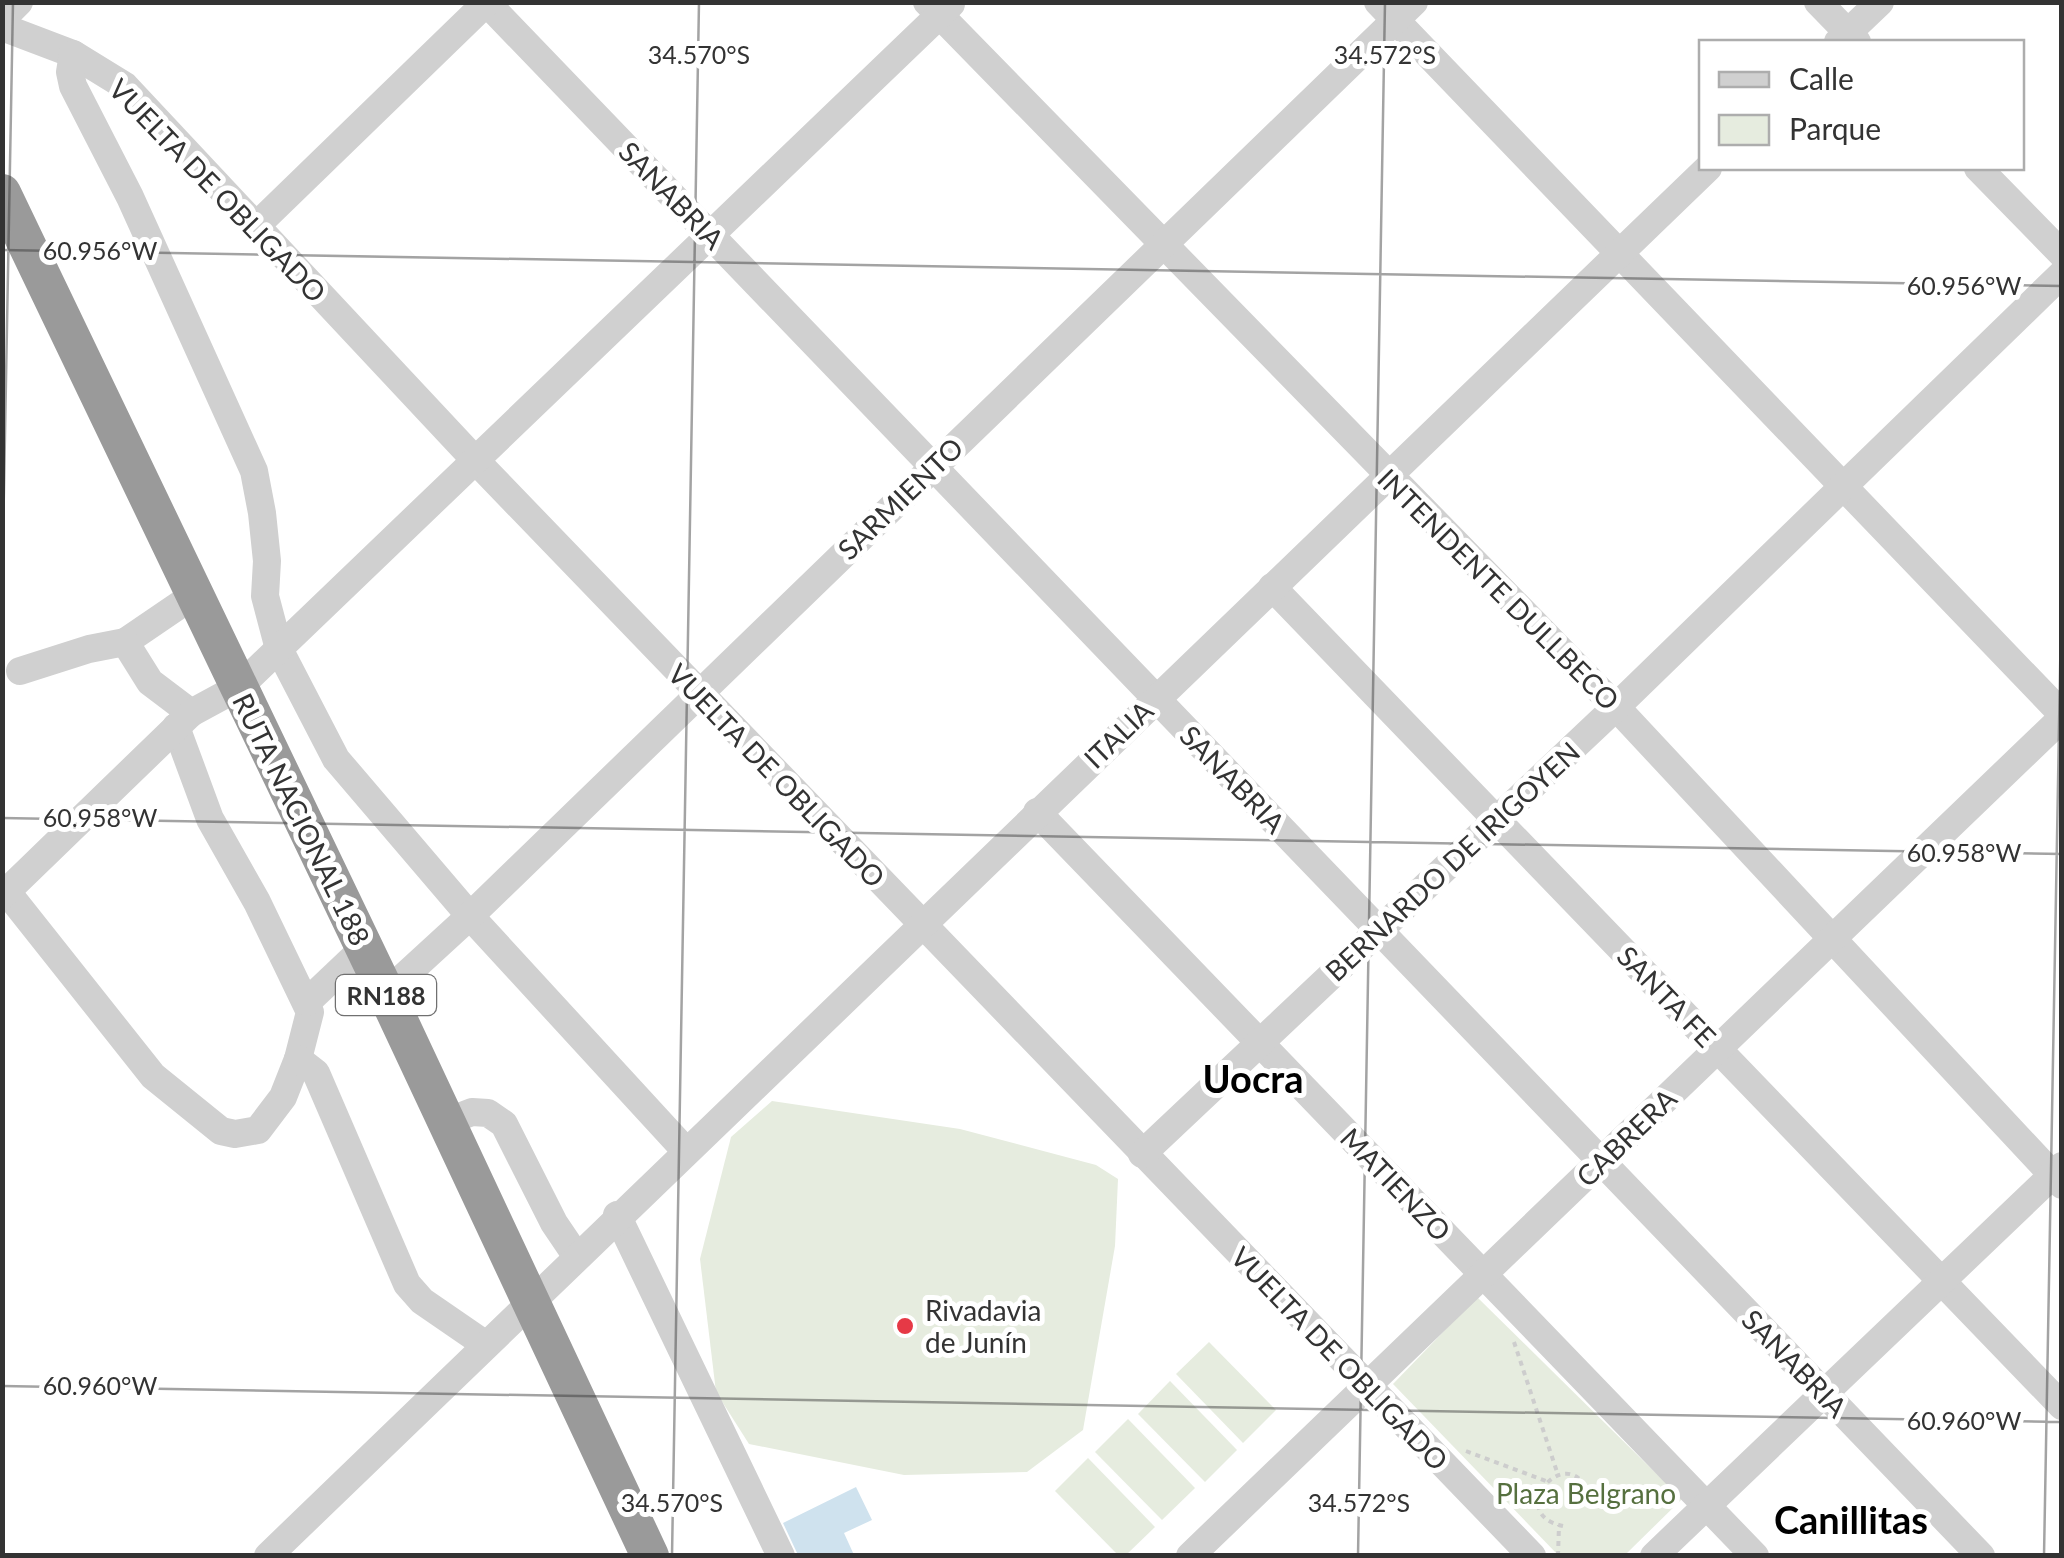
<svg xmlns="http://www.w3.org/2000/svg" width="2064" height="1558" font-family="Lato,sans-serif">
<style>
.green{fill:#e6ecdf}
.water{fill:#cfe2ee}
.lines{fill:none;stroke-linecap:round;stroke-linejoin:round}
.path{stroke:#cdcdcd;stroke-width:4;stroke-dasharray:5 5;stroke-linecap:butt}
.minor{stroke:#d0d0d0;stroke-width:28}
.highway{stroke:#9a9a9a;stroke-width:38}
.ticks{fill:none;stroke:#333;stroke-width:2.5;stroke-opacity:0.45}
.poi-dot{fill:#e63946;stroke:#fff;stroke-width:4}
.labels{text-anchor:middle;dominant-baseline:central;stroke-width:10;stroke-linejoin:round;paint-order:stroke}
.shield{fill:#fff;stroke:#707070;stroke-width:2.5}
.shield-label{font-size:25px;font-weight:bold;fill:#333}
.street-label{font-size:28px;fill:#333;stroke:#fff}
.poi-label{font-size:28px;fill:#333;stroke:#fff;text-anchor:start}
.park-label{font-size:28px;fill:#56703f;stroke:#fff}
.district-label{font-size:38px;font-weight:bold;fill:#000;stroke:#fff}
.ticks-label{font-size:25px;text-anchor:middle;fill:#333;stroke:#fff;stroke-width:10;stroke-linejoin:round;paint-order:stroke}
</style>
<rect width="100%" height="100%" fill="#fff"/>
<g class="green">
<path d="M772 1101 960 1129 1096 1165 1118 1179 1115 1246 1083 1430 1027 1472 904 1475 749 1444 716 1392 700 1259 731 1137Z"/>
<path d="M1477 1297 1682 1499 1625 1555H1558L1393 1384Z"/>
<path d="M1209 1342 1276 1410 1243 1443 1176 1374Z"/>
<path d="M1170 1381 1237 1450 1205 1482 1138 1414Z"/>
<path d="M1128 1419 1195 1488 1162 1520 1095 1452Z"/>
<path d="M1088 1458 1155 1527 1126 1555H1118L1055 1491Z"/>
</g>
<path class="water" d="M856 1487 872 1520 844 1533 854 1555H798L783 1523Z"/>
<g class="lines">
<g class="path">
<path d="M1514 1342 1558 1475"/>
<path d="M1466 1451 1546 1481"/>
<path d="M1588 1490 1658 1491"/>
<path d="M1563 1526C1501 1513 1572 1435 1590 1498"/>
<path d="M1558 1556 1559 1525"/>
</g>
<g class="minor">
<path d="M486 2 1981 1556"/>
<path d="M927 2 1616 707 2062 1185"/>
<path d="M1378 2 2062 714"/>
<path d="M1818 2 1857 42"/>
<path d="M2 19 19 2"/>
<path d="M2 27 73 54 125 86 476 461 1532 1556"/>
<path d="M1838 42 1880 2"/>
<path d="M73 54 70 72 73 86 130 197 254 471 262 513 267 561 265 596 279 649 336 759 470 916 685 1150"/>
<path d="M1978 168 2062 254"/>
<path d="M257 225 487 2"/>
<path d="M1272 587 2062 1406"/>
<path d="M125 642 194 595"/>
<path d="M20 671 89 649 125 642 150 682 191 713"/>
<path d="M1037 812 1755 1556"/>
<path d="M7 892 153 1076 221 1131 235 1134 258 1130 283 1097 298 1059 310 1012 257 902 210 819 176 727"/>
<path d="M2 896 191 713 239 687 951 4"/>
<path d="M386 993 470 916 1414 2"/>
<path d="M307 1002 364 948"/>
<path d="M298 1059 316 1073 407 1284 422 1301 486 1345"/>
<path d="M446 1122 472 1112 488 1113 504 1124 554 1223 577 1257"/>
<path d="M1142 1154 1616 707 2062 274"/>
<path d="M617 1215 781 1556"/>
<path d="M268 1556 1708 168"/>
<path d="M1190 1556 2062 718"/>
<path d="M1654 1556 2062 1166"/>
</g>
<path class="highway" d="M2 193 386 993 650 1556"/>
</g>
<path class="ticks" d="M2 250 2062 286M2 596 13 2M2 818 2062 854M2 1386 2062 1422M672 1556 699 2M1358 1556 1385 2M2044 1556 2062 563"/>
<circle class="poi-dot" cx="905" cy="1326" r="10"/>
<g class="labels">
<rect class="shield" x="336" y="975" width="100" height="40" rx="8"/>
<g class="shield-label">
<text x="386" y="995">RN188</text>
</g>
<g class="street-label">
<text transform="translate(218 190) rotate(46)">VUELTA DE OBLIGADO</text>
<text transform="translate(672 195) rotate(46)">SANABRIA</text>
<text transform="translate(900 498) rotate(-44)">SARMIENTO</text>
<text transform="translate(1499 589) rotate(45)">INTENDENTE DULLBECO</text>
<text transform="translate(1118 734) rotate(-44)">ITALIA</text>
<text transform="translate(777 775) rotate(46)">VUELTA DE OBLIGADO</text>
<text transform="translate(1233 779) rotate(46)">SANABRIA</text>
<text transform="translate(302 819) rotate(64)">RUTA NACIONAL 188</text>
<text transform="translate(1452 861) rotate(-43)">BERNARDO DE IRIGOYEN</text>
<text transform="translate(1667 996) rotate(46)">SANTA FE</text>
<text transform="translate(1626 1137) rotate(-44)">CABRERA</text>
<text transform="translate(1396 1184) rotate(46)">MATIENZO</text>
<text transform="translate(1340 1358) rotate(46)">VUELTA DE OBLIGADO</text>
<text transform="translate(1795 1363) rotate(46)">SANABRIA</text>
</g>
<g class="poi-label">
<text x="925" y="1310">Rivadavia<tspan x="925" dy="32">de Junín</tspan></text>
</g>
<g class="park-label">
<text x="1586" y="1493">Plaza Belgrano</text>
</g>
<g class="district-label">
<text x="1253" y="1078">Uocra</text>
<text x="1851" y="1519">Canillitas</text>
</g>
</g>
<g class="ticks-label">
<text x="699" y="64">34.570°S</text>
<text x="1385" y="64">34.572°S</text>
<text x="100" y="260">60.956°W</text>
<text x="1964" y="295">60.956°W</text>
<text x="100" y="827">60.958°W</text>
<text x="1964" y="862">60.958°W</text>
<text x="100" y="1395">60.960°W</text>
<text x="1964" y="1430">60.960°W</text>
<text x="672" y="1512">34.570°S</text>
<text x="1359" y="1512">34.572°S</text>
</g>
<rect width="2064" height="1558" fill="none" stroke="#333333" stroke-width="10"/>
<rect x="1699" y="40" width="325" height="130" fill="#ffffff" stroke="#adadad" stroke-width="2.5"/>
<rect x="1719" y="72" width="50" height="15" fill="#d0d0d0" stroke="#adadad" stroke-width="2.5"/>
<text x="1789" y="90" font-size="30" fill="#333333">Calle</text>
<rect x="1719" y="115" width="50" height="30" fill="#e6ecdf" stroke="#adadad" stroke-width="2.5"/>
<text x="1789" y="140" font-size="30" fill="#333333">Parque</text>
</svg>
